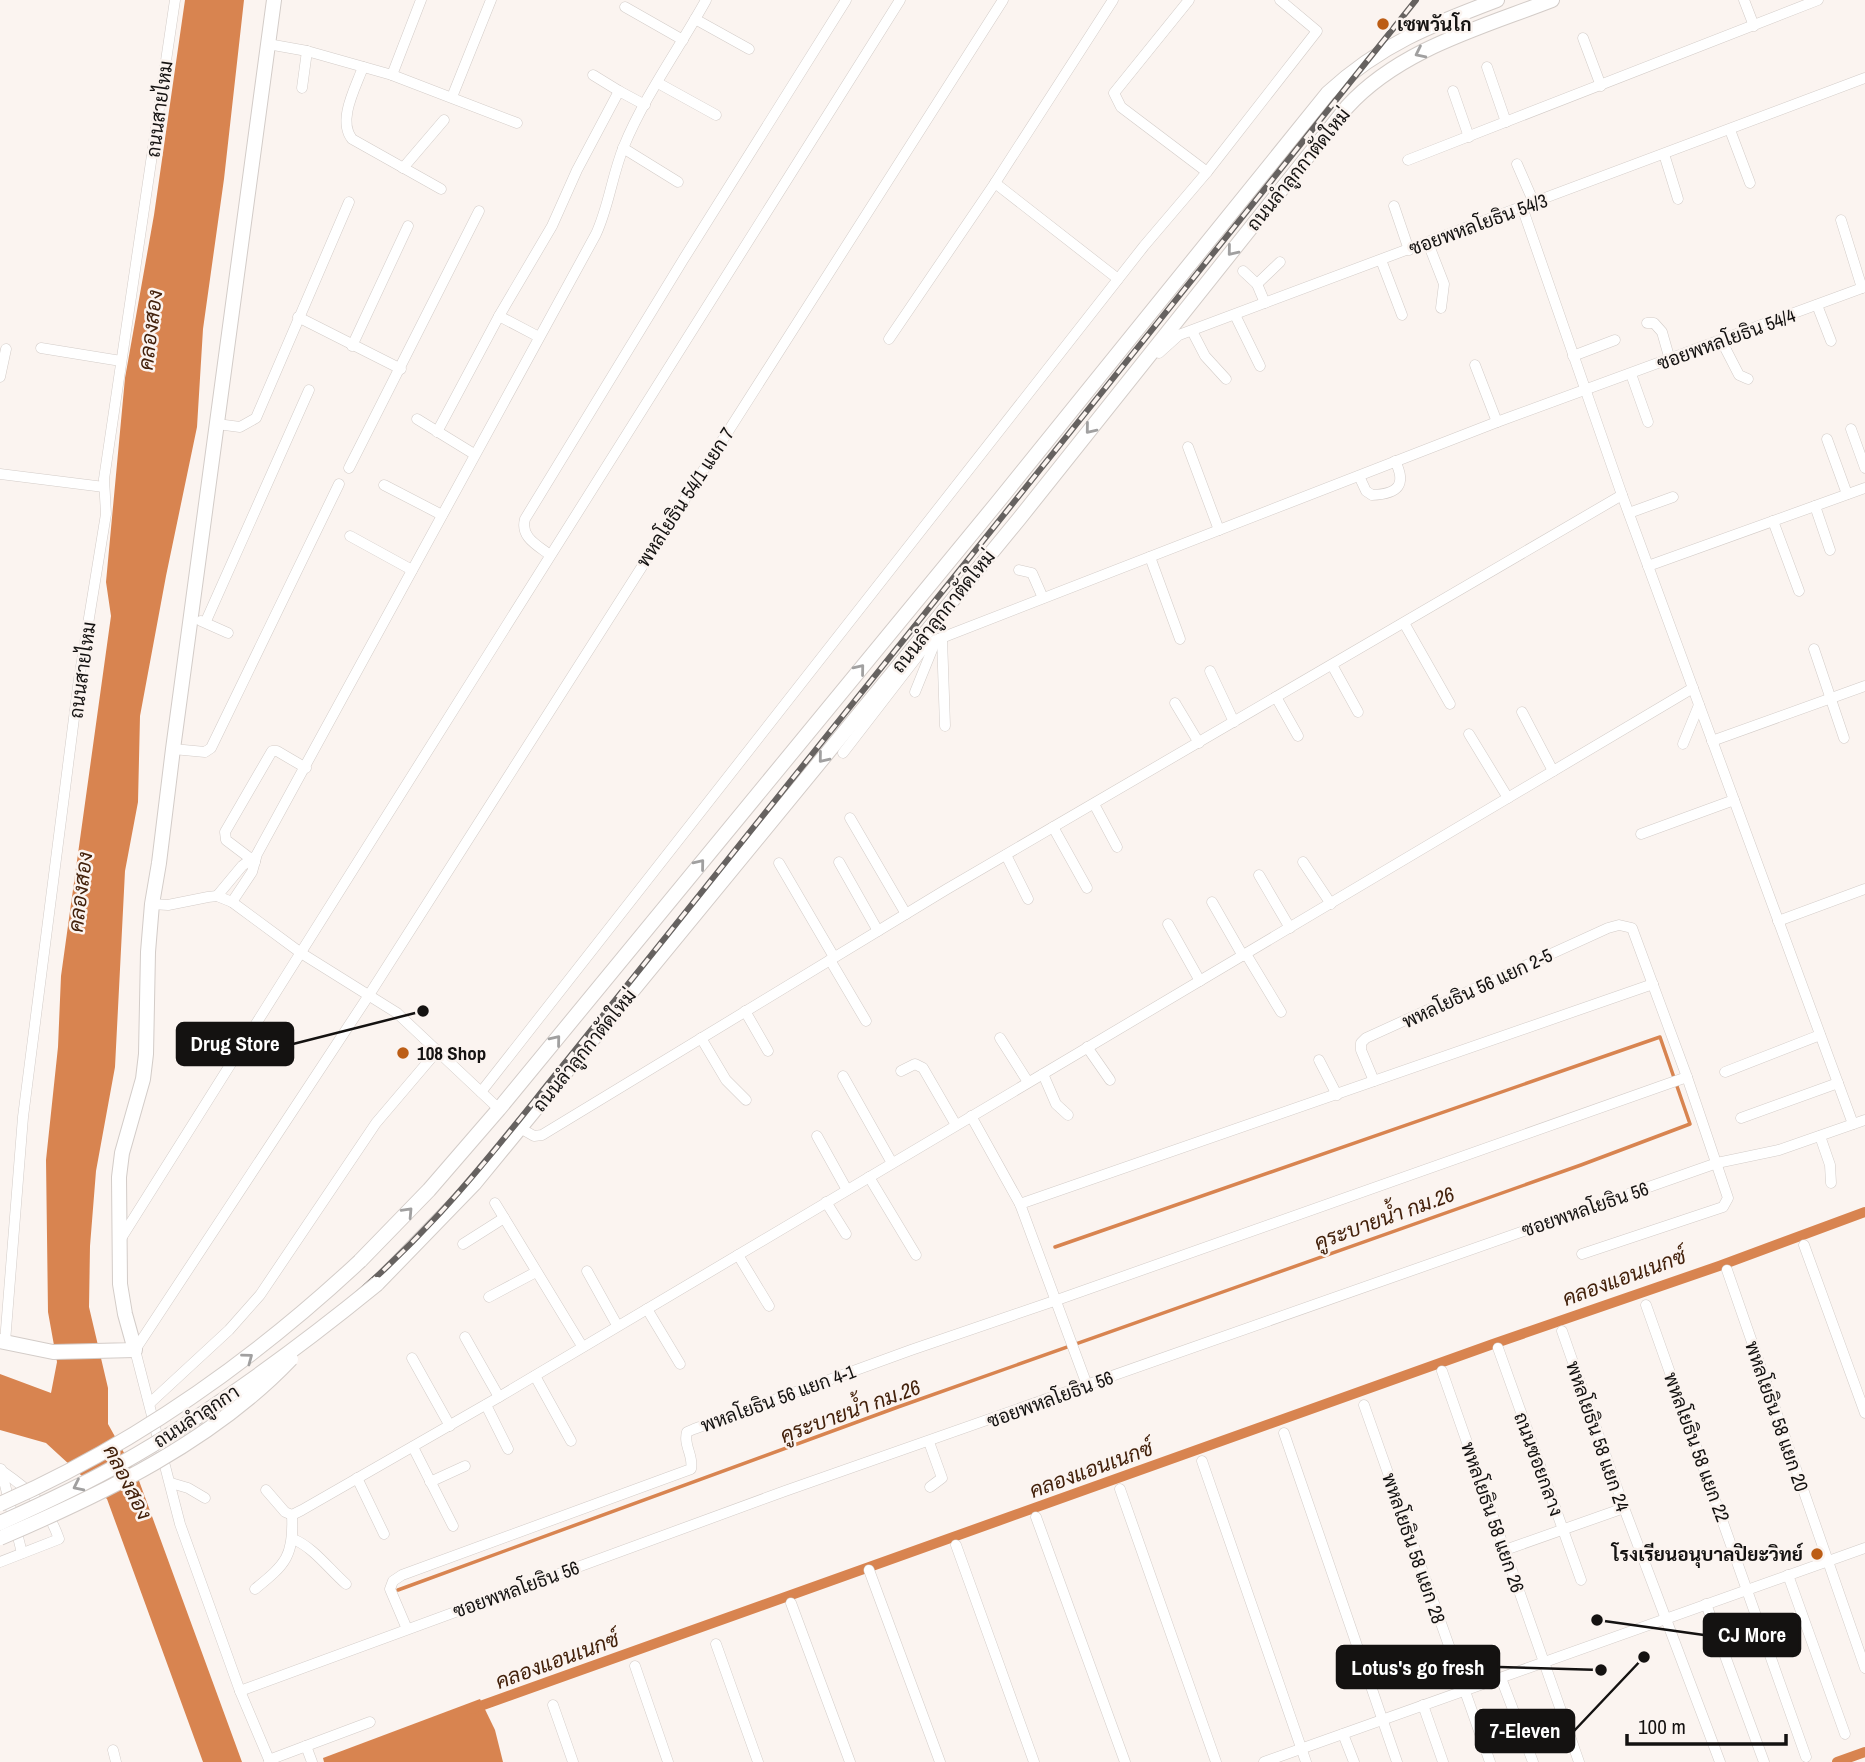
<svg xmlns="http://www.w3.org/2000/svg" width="1865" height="1762" font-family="'Archivo Narrow',Sarabun,sans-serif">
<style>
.water{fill:#d88450}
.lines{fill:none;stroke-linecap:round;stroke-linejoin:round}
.stream{stroke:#d88450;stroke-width:3.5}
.canal{stroke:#d88450;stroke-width:10}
.street-casing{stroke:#d3ccc8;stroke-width:11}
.secondary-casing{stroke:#d3ccc8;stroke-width:16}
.street{stroke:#fff;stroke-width:10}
.secondary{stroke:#fff;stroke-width:14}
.rail-casing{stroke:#666260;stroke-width:6}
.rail{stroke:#fbf4f0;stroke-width:3.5;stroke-dasharray:10;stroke-linecap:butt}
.secondary-bridge-casing{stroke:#d3ccc8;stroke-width:16;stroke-linecap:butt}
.secondary-bridge{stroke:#fff;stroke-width:14}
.oneway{stroke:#a1a0a0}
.poi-dot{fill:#bc5d15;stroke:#fbf4f0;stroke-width:2.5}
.labels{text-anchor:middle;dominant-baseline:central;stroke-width:5;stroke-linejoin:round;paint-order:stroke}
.poi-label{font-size:19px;font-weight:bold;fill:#141211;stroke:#fbf4f0;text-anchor:start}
.street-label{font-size:19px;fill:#141211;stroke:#fbf4f0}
.water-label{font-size:21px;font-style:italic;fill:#43210b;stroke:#fbf4f0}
.leader{fill:none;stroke:#141211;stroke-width:2.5}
.callout-dot{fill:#141211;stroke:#fbf4f0;stroke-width:2.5}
.callout{fill:#141211;stroke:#141211;stroke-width:2.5}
.callout-label{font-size:21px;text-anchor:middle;font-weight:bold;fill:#fff}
</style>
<rect width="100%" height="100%" fill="#fbf4f0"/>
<g class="water">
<path d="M185 0H244L224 179 203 329 197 427 166 576 140 716 138 802 125 871 115 1067 96 1171 90 1246 89 1307 108 1388V1424L138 1478 242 1762H203L107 1499 46 1443 0 1430V1374L51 1393 57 1362 48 1312 46 1160 58 1047 61 976 111 616 106 582 125 378 154 215Z"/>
<path d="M480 1699 495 1730 503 1762H324L323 1758Z"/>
</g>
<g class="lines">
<path class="stream" d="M398 1590 898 1407 1581 1165 1690 1124 1660 1037 1055 1247"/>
<g class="canal">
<path d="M472 1709 1493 1344 1719 1266 1865 1212"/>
<path d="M1837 1762 1865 1752"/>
</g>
<g class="street-casing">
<g id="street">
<path d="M1189 0 1114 93 1121 107 1207 172"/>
<path d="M1744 0 1754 26"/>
<path d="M625 7 683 40"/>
<path d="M695 19 749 49"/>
<path d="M1583 38 1601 86"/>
<path d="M268 44 307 51 392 75 517 123"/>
<path d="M363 67C356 87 337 120 352 139L441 189"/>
<path d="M1487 67 1506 122"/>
<path d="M392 75 421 0"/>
<path d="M593 75 619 91"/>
<path d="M658 83 716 115"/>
<path d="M302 88 307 51"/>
<path d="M1453 91 1469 137"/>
<path d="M452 97 491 0"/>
<path d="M1730 130 1750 183"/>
<path d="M623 148 678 182"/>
<path d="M1664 154 1678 199"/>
<path d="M1408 160 1818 0"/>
<path d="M1517 164 1534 203"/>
<path d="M403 168 444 120"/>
<path d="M995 183 1118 279"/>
<path d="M1394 206 1409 250"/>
<path d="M1522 207 1622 495 1853 1124"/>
<path d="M1841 220 1862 288"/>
<path d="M1428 243 1444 284 1441 308"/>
<path d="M1381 260 1402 315"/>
<path d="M1243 271 1257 284 1265 303"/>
<path d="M1257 284 1280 262"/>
<path d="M1817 305 1831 341"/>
<path d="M1235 315 1260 366"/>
<path d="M499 316 539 337"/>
<path d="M298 317 401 369"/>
<path d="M1647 323H1654L1662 332 1670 360"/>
<path d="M1192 331 1205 356 1226 379"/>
<path d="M889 339 995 183 1113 0"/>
<path d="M1721 340 1739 375 1748 379"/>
<path d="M352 346 408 226"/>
<path d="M41 348 121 361"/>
<path d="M1159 353 1179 335 1865 78"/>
<path d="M1573 356 1615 340"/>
<path d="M1475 365 1497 422"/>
<path d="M1631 374 1648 422"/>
<path d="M0 377 6 349"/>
<path d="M417 419 474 454"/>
<path d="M217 424 240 427 256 418 349 202"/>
<path d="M1851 429 1865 468"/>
<path d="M437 432 499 316 552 226 577 170 619 91 645 105"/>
<path d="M1827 439 1847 494"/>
<path d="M1188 447 1219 530"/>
<path d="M349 468 479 211"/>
<path d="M0 474 104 487"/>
<path d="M1359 476 1366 491 1372 495C1398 494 1407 485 1395 461"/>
<path d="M384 485 442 515"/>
<path d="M1815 506 1830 550"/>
<path d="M1629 513 1673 497"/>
<path d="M1773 521 1799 591"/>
<path d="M350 536 412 570"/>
<path d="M550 555C537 545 520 537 525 519L683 260 846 0"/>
<path d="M1150 557 1180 639"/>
<path d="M1648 566 1865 488"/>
<path d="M1019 570 1032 573 1043 598"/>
<path d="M201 621 228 633"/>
<path d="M206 621 309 390"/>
<path d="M1404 623 1450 704"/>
<path d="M942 638 945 726"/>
<path d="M1814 649 1844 738"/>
<path d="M1332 665 1358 712"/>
<path d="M1210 671 1234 722"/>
<path d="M915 692 936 640"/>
<path d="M1276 697 1298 736"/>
<path d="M1175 703 1199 743"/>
<path d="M1522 712 1553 771"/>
<path d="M1469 734 1508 798"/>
<path d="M1712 741 1865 686"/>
<path d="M1683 744 1699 705"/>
<path d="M173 749 205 752 211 748 339 484"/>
<path d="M843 753 924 648 936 640 1497 422 1865 287"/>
<path d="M1094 804 1117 847"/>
<path d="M850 818 906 914"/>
<path d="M1053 827 1087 888"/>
<path d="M1641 834 1734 800"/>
<path d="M1006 855 1028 899"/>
<path d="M255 862 226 840 225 832 272 751H277L306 768"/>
<path d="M839 862 878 931"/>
<path d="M1303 862 1331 904"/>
<path d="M779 863 834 957"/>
<path d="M1259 875 1290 928"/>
<path d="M217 896 242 866 254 857"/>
<path d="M232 902 252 872 257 854 596 234C609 206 612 175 624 146 644 97 680 47 706 0"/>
<path d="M1212 902 1243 956"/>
<path d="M152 904 168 905 208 897 217 896 232 902 301 953 397 1013 499 1109"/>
<path d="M1778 921 1865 889"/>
<path d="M1168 924 1200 981"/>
<path d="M1246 954 1281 1012"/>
<path d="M830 960 866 1021"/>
<path d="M745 1011 768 1051"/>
<path d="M701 1038 726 1080 746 1100"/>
<path d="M1000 1038 1028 1082"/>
<path d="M1087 1047 1110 1080"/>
<path d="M1319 1060 1337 1095"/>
<path d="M901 1071 915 1064 923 1068 956 1125"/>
<path d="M1725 1072 1820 1035"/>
<path d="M1043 1074 1056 1104 1068 1115"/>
<path d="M843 1076 892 1163"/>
<path d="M1374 1081 1361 1050V1043L1366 1038 1608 928 1619 925 1632 928 1687 1077 1728 1198 1723 1207 1582 1254"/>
<path d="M481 1092 1144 246 1207 172 1317 31 1280 0"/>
<path d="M971 1116 1020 1204 1087 1385"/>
<path d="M1741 1118 1838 1083"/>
<path d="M520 1128 534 1136 542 1135 947 889 1622 495"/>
<path d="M817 1136 847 1190"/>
<path d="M1820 1136 1830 1165 1831 1183"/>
<path d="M869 1177 916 1255"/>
<path d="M826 1202 846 1234"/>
<path d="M495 1203 582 1346"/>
<path d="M1020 1204 1653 984"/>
<path d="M120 1240 900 0"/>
<path d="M463 1244 504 1218"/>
<path d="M1804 1245 1865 1413"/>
<path d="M738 1255 769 1306"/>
<path d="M1727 1270 1865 1668"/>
<path d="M587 1271 617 1325"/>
<path d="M489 1297 536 1272"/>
<path d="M1646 1305 1806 1757"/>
<path d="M647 1309 680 1364"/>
<path d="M1562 1331 1624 1508 1720 1762"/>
<path d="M465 1337 499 1397"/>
<path d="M5 1342 23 1117 79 679 106 514 104 479 175 0"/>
<path d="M1498 1348 1581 1580"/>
<path d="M412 1358 450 1426"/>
<path d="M1442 1371 1579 1762"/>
<path d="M535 1376 571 1441"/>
<path d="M150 1403 229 1330 260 1295 376 1123 438 1050"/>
<path d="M486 1405 508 1449"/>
<path d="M1364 1405 1490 1762"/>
<path d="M1284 1433 1397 1762"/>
<path d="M929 1442 942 1478 930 1487"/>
<path d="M413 1447 453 1526"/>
<path d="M1202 1461 1306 1762"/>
<path d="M1 1469 22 1553"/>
<path d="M357 1478 384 1534"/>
<path d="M430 1482 465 1466"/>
<path d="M171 1483 188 1488 205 1498"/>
<path d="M1120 1489 1216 1762"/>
<path d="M266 1490 285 1512 292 1515 302 1510 499 1397 1693 688"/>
<path d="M1036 1517 1125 1762"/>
<path d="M293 1539C313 1547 329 1569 346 1584"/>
<path d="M956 1545 1034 1762"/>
<path d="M1505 1550 1624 1508"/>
<path d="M0 1562 59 1539C47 1505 31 1491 2 1471"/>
<path d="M869 1570 940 1762"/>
<path d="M1788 1575 1845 1734"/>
<path d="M255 1589C286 1564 294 1556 292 1515"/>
<path d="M791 1603 850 1762"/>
<path d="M1706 1604 1764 1762"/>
<path d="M407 1629 390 1589 393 1581 402 1575 691 1469C694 1456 683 1445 687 1432L694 1429 911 1350 1057 1300 1687 1077"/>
<path d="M716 1644 758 1762"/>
<path d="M635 1666 668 1762"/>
<path d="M1501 1678 1533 1762"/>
<path d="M240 1691 785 1491 1717 1163 1779 1150 1865 1120"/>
<path d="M553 1705 573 1762"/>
<path d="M1423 1705 1443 1762"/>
<path d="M1343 1734 1354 1762"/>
<path d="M306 1746 370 1722"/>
<path d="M113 1750 116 1762"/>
<path d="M269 1760 306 1746 312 1762"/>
<path d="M270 1762 240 1691 180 1524 135 1350 369 995 1003 0"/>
<path d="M1264 1762 1865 1548"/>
</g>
</g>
<g class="secondary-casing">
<g id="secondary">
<path d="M360 1261 429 1190 499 1109 997 503 1328 93C1381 44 1431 25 1497 0"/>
<path d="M377 1284 474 1184 1019 519 1347 107C1400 49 1480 28 1552 0"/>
<path d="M0 1341 53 1352 135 1350 125 1314 120 1284 119 1177 122 1153 143 1079 146 1054 148 952 152 904 159 863 173 749 274 0"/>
</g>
</g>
<use href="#street" class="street"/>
<use href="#secondary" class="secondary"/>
<g class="rail-casing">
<path id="rail" d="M0 1521C165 1450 318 1345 440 1213 481 1169 518 1121 556 1074L1416 0"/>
</g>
<use href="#rail" class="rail"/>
<g class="secondary-bridge-casing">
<g id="secondary-bridge">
<path d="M0 1504C134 1445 253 1361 360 1261"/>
<path d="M0 1523C40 1505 81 1486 120 1464 211 1413 296 1350 377 1284"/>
<path d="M0 1538C103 1494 213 1441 291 1359"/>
</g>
</g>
<use href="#secondary-bridge" class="secondary-bridge"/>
</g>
<defs><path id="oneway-chevron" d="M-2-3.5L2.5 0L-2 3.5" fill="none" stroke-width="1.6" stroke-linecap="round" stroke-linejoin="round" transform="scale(1.75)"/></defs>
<g class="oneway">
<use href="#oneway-chevron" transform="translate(1420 53) rotate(154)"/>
<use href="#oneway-chevron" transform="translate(1232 251) rotate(129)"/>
<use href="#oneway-chevron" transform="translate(1090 429) rotate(129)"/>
<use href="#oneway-chevron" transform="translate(860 669) rotate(-51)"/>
<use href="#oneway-chevron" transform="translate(823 758) rotate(129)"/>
<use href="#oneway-chevron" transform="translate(700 864) rotate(-51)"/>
<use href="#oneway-chevron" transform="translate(556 1040) rotate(-51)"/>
<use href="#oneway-chevron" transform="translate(408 1212) rotate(-47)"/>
<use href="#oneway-chevron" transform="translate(248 1358) rotate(-37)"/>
<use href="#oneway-chevron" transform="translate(78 1486) rotate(154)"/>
</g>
<g class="poi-dot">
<circle cx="1383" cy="24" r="7"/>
<circle cx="403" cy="1053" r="7"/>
<circle cx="1817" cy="1554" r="7"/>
</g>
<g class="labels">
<g class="poi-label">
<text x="1397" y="24">เซพวันโก</text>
<text x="417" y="1053">108 Shop</text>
<text x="1803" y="1554" text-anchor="end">โรงเรียนอนุบาลปิยะวิทย์</text>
</g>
<g class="street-label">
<text transform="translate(159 109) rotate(-82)">ถนนสายไหม</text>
<text transform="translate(1298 169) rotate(-51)">ถนนลำลูกกาตัดใหม่</text>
<text transform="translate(1478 224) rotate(-20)">ซอยพหลโยธิน 54/3</text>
<text transform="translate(1726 339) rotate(-20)">ซอยพหลโยธิน 54/4</text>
<text transform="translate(685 497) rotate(-57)">พหลโยธิน 54/1 แยก 7</text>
<text transform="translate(943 611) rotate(-51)">ถนนลำลูกกาตัดใหม่</text>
<text transform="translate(82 670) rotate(-82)">ถนนสายไหม</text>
<text transform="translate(1477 988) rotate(-25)">พหลโยธิน 56 แยก 2-5</text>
<text transform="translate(584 1050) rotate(-51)">ถนนลำลูกกาตัดใหม่</text>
<text transform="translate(1585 1209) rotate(-19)">ซอยพหลโยธิน 56</text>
<text transform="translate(778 1398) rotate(-20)">พหลโยธิน 56 แยก 4-1</text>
<text transform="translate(1050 1399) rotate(-20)">ซอยพหลโยธิน 56</text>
<text transform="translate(196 1416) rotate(-33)">ถนนลำลูกกา</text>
<text transform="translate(1777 1416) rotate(71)">พหลโยธิน 58 แยก 20</text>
<text transform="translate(1598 1436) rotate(71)">พหลโยธิน 58 แยก 24</text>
<text transform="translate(1697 1447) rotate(70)">พหลโยธิน 58 แยก 22</text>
<text transform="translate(1539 1464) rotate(70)">ถนนซอยกลาง</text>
<text transform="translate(1493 1517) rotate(71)">พหลโยธิน 58 แยก 26</text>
<text transform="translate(1414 1548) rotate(71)">พหลโยธิน 58 แยก 28</text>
<text transform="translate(516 1589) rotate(-20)">ซอยพหลโยธิน 56</text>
</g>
<g class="water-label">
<text transform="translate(150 330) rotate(-83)">คลองสอง</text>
<text transform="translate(80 892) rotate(-83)">คลองสอง</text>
<text transform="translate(1384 1218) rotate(-20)">คูระบายน้ำ กม.26</text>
<text transform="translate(1624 1277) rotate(-20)">คลองแอนเนกซ์</text>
<text transform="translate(850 1411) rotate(-20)">คูระบายน้ำ กม.26</text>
<text transform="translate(1091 1469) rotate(-20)">คลองแอนเนกซ์</text>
<text transform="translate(128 1482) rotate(63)">คลองสอง</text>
<text transform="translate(557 1660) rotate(-20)">คลองแอนเนกซ์</text>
</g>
</g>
<path class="leader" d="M423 1011L293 1044M1597 1620L1704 1635M1601 1670L1499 1667M1644 1657L1574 1731"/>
<g class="callout-dot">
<circle cx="423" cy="1011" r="7"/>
<circle cx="1597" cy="1620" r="7"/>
<circle cx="1601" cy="1670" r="7"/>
<circle cx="1644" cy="1657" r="7"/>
</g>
<g class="callout">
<rect x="177" y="1023" width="116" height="42" rx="7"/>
<rect x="1704" y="1614" width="96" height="42" rx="7"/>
<rect x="1337" y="1646" width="162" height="42" rx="7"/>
<rect x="1476" y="1710" width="98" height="42" rx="7"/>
</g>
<g class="callout-label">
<text x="235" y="1051">Drug Store</text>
<text x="1752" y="1642">CJ More</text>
<text x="1418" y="1675">Lotus's go fresh</text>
<text x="1525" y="1738">7-Eleven</text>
</g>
<path d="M1627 1734v10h159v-10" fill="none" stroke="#141211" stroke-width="3.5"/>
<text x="1638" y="1734" font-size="21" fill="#141211" stroke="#fbf4f0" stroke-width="5" paint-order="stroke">100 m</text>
</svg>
